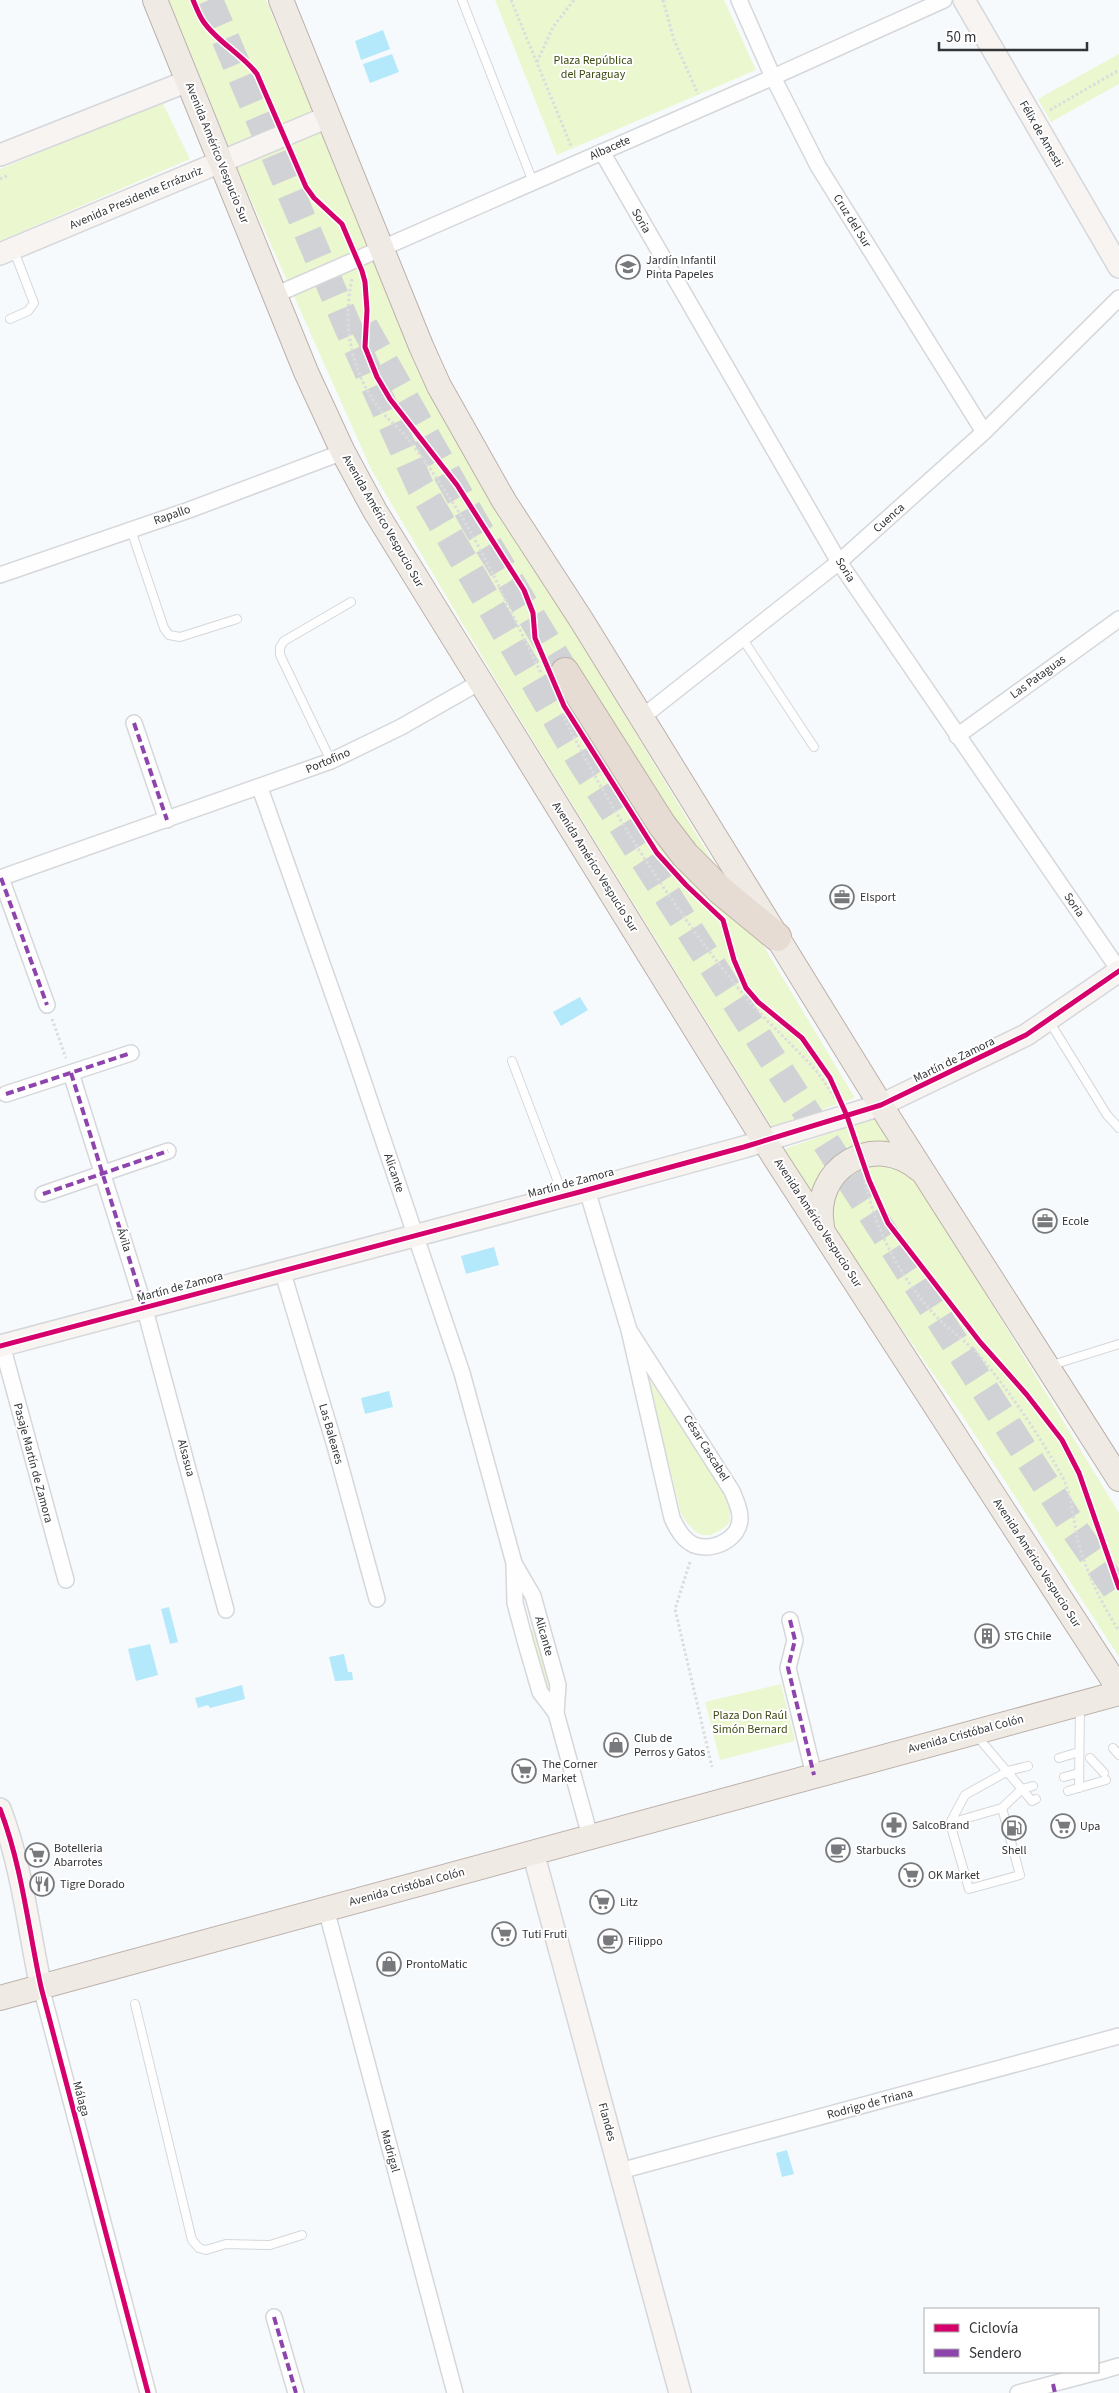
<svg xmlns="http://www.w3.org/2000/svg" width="1119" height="2393" font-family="'Source Sans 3',sans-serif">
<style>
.green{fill:#ebf7cf}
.water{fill:#b4e9fc}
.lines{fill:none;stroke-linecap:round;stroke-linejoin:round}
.highway-tunnel{stroke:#d0d2d5;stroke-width:28;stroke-dasharray:28 14;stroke-linecap:butt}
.lane-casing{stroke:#d5d7da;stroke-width:10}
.street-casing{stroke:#d5d7da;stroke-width:18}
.secondary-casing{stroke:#d5d7da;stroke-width:24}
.primary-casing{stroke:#bcb1ab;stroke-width:26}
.highway-casing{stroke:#bcb1ab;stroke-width:30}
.path{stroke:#dbdcde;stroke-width:3;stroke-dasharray:2.5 2.5;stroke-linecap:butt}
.lane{stroke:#fefeff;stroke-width:8}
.street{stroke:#fefeff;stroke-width:15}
.secondary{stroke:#f7f4f2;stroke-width:21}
.primary{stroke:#f0eae5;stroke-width:24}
.highway{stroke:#e7dcd4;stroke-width:28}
.quiet{stroke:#8e44ad;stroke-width:4;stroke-dasharray:8 4;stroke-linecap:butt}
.cycleway-casing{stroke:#fff;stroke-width:8}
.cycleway{stroke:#d6006c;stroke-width:5}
.labels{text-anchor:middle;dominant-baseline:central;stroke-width:4;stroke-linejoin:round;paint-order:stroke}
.park-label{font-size:12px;fill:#3d4911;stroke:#fff}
.street-label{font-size:12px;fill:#323437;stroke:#fff}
.poi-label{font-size:12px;fill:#323437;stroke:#fff;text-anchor:start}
</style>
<rect width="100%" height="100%" fill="#f7fafd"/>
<g class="green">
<path d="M169 0H266L426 384 466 457 606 684 855 1098 772 1127 505 695 372 471 243 182Z"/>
<path d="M495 0H724L756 70 557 155Z"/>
<path d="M1119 54V84L1051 122 1038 99Z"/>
<path d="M162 102 190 159 0 241V169Z"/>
<path d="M878 1117 1119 1513V1657L964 1418 865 1276 784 1149Z"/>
<path d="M647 1375 724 1492 730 1507V1522C707 1544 696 1537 681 1514Z"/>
<path d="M534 1630 538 1634 551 1684 550 1687 546 1689 530 1631Z"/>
<path d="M781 1684 795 1741 720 1760 705 1702Z"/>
</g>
<g class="water">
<path d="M383 30 390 49 361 60 355 41Z"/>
<path d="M392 54 399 72 370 83 363 64Z"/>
<path d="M580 997 588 1010 561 1026 553 1012Z"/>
<path d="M494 1247 499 1265 466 1274 461 1256Z"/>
<path d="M389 1391 393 1407 365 1414 361 1398Z"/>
<path d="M169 1607 178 1642 170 1644 161 1609Z"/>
<path d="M150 1644 158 1675 136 1681 128 1649Z"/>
<path d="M344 1654 348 1672H352L353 1680 335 1681 329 1657Z"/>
<path d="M242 1685 245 1699 210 1708 208 1705 198 1708 195 1698Z"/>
<path d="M787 2150 794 2174 782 2177 776 2153Z"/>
</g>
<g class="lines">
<g class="highway-tunnel">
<path d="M209 0 348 327 420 486 581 761 1075 1530 1119 1594"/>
<path d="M364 326 475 523 565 672"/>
</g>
<g class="lane-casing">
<g id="lane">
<path d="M462 0 533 182"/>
<path d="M10 319 28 311 34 303 14 251"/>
<path d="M131 530 164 628 169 635 180 637 237 619"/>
<path d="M742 638 814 747"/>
<path d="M331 761 280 655V647L284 641 351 602"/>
<path d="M1049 1021 1107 1115 1119 1128"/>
<path d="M512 1061 563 1195"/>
<path d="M1049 1366 1119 1344"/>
<path d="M976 1735 1032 1801 1036 1799"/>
<path d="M1113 1748 1119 1755"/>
<path d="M1059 1758 1079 1752"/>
<path d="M1090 1758 1104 1773"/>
<path d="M1064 1777 1079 1773"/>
<path d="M1079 1788 1080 1706"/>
<path d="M1068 1791 1106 1780"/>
<path d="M1002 1808 1020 1875 969 1889 950 1823 965 1795 1008 1771 1028 1766"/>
<path d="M950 1823 1002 1808 1022 1789 1033 1786"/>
<path d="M135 2004 192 2240 199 2248 206 2250 226 2244 270 2245 302 2235"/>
</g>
</g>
<g class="street-casing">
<g id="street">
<path d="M739 0 773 77 818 166 984 432"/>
<path d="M602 152 839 562 1119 970"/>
<path d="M275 295 760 83 944 0"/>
<path d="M0 575 189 510 343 452"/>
<path d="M641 718 839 562 984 432 1119 298"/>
<path d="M134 723 167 820"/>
<path d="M957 736 1119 619"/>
<path d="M260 788 353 1051 462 1373 514 1563 515 1603 526 1644 540 1692 556 1713"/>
<path d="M0 878 331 761 401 727 480 682"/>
<path d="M1 878 47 1005"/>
<path d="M71 1073 144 1306 226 1610"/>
<path d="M6 1094 131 1053"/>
<path d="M587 1190 629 1330 672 1518C677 1529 683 1540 694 1545 713 1552 741 1539 740 1517 740 1508 735 1499 732 1491L629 1330"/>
<path d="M43 1194 168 1151"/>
<path d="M282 1270 335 1446 377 1599"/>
<path d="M2 1345 66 1580"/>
<path d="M515 1565 533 1596 558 1685 556 1713 590 1836"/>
<path d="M790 1620 795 1640 788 1668 814 1775"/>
<path d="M326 1909 455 2393"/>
<path d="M41 1987 148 2393"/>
<path d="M620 2171 1119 2036"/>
<path d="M274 2317 296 2393"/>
<path d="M1098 2372 1119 2366"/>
<path d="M1018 2393 1097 2372"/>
</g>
</g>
<g class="secondary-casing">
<g id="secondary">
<path d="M964 0 1119 267"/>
<path d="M0 155 188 81"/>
<path d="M0 254 328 117"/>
<path d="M0 1346 587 1190 744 1147 881 1105 1026 1035 1119 971"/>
<path d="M0 1809C22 1866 28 1927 41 1987"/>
<path d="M533 1852 680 2393"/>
</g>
</g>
<g class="primary-casing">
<g id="primary">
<path d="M155 0 306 372 343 452 375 511 775 1158 1119 1689"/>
<path d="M281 0 421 346 439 386 504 501 582 621 890 1120 1119 1479"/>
<path d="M822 1227C811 1168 874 1130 920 1170"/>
<path d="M0 1998 1119 1693"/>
</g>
</g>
<g class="highway-casing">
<path id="highway" d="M565 672 662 825 685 855 720 890 777 937"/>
</g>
<g class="path">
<path d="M511 0 572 148"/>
<path d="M663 0 674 40 698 94"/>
<path d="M537 62 553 27 574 0"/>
<path d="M1050 110 1119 70"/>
<path d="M0 179 9 175"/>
<path d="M352 279C342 324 351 372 379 408 386 418 395 425 403 433 425 459 444 489 462 517 492 568 515 621 541 673"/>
<path d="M562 714C611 811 670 904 738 988 760 1016 787 1039 811 1065 820 1075 828 1087 836 1099"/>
<path d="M52 1019 66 1058"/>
<path d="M864 1177C874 1227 899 1276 934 1314 947 1329 965 1340 978 1354 1008 1389 1040 1436 1062 1476 1073 1497 1073 1522 1079 1545 1088 1576 1102 1604 1119 1631"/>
<path d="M690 1562 675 1609 712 1767"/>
</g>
<use href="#lane" class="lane"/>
<use href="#street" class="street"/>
<use href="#secondary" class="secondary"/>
<use href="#primary" class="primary"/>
<use href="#highway" class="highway"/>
<g class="quiet">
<path d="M134 723 167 820"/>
<path d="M1 878 47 1005"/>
<path d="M71 1073 144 1306"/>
<path d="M6 1094 131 1053"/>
<path d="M43 1194 168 1151"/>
<path d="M790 1620 795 1640 788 1668 814 1775"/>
<path d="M274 2317 296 2393"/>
<path d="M1053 2384 1055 2393"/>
</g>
<g class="cycleway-casing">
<g id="cycleway">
<path d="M193 0C196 7 199 15 203 21 217 42 242 54 257 74L306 187 314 198 342 224 362 271 365 282 367 310 365 347 377 377 390 399 457 485 524 590 533 613 535 638 564 706 657 853 686 885 723 920 734 960 746 988 758 1002 802 1038 830 1078 847 1116 869 1180 888 1223 980 1342 1027 1395 1062 1440 1079 1473 1119 1588"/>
<path d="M0 1346 587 1190 744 1147 881 1105 1026 1035 1119 971"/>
<path d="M0 1809C22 1866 28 1927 41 1987L148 2393"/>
</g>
</g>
<use href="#cycleway" class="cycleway"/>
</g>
<defs>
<g id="school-ring" transform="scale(1.25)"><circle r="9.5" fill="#fff" stroke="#77797c" stroke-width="1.5"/><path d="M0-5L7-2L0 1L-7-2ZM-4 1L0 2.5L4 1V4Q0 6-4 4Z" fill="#77797c"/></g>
<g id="office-ring" transform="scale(1.25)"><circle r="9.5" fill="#fff" stroke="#77797c" stroke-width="1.5"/><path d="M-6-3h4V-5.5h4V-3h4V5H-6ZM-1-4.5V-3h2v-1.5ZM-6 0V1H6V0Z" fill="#77797c"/></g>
<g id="building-ring" transform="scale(1.25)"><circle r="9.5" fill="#fff" stroke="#77797c" stroke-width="1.5"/><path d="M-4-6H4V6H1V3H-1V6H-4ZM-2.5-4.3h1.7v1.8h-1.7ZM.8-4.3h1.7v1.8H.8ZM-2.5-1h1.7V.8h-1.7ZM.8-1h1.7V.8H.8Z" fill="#77797c"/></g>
<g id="shop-ring" transform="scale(1.25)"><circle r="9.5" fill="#fff" stroke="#77797c" stroke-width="1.5"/><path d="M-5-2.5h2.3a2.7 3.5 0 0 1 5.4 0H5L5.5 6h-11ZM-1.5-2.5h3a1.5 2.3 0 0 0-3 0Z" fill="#77797c"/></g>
<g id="supermarket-ring" transform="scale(1.25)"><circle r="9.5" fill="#fff" stroke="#77797c" stroke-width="1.5"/><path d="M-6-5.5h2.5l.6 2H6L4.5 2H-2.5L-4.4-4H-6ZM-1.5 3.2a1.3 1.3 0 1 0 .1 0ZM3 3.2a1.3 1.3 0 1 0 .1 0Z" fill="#77797c"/></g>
<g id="pharmacy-ring" transform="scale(1.25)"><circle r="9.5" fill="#fff" stroke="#77797c" stroke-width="1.5"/><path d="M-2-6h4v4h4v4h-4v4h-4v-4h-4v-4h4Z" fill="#77797c"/></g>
<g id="fuel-ring" transform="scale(1.25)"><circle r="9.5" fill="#fff" stroke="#77797c" stroke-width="1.5"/><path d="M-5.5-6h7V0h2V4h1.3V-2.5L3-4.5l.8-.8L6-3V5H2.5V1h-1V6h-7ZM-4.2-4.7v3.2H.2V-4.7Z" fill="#77797c"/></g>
<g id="cafe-ring" transform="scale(1.25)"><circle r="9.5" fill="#fff" stroke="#77797c" stroke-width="1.5"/><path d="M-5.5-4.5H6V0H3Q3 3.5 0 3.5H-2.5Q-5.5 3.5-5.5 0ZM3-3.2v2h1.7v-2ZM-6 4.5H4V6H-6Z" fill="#77797c"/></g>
<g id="restaurant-ring" transform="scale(1.25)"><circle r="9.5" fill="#fff" stroke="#77797c" stroke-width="1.5"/><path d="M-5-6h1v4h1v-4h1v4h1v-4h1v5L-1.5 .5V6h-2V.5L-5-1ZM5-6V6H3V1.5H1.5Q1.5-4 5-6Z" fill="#77797c"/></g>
</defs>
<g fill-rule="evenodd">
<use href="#school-ring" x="628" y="267"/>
<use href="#office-ring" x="842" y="897"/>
<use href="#office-ring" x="1045" y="1221"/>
<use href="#building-ring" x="987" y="1636"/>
<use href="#shop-ring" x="616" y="1745"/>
<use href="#supermarket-ring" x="524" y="1771"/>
<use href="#pharmacy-ring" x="894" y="1825"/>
<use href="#supermarket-ring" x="1063" y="1826"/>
<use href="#fuel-ring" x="1014" y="1828"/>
<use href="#cafe-ring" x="838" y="1850"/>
<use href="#supermarket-ring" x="37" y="1855"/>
<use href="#supermarket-ring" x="911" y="1875"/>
<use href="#restaurant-ring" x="42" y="1884"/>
<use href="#supermarket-ring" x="602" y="1902"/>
<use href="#supermarket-ring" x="504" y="1934"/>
<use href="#cafe-ring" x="610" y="1941"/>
<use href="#shop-ring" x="389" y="1964"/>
</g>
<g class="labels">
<g class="park-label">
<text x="593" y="60">Plaza República<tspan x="593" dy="14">del Paraguay</tspan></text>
<text x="750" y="1715">Plaza Don Raúl<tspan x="750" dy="14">Simón Bernard</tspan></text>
</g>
<g class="street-label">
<text transform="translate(1041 134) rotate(60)">Félix de Amesti</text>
<text transform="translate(610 148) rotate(-24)">Albacete</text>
<text transform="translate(217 153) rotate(68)">Avenida Américo Vespucio Sur</text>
<text transform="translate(136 198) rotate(-23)">Avenida Presidente Errázuriz</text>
<text transform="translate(641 221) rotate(60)">Soria</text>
<text transform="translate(852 221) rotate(58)">Cruz del Sur</text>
<text transform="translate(172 515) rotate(-19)">Rapallo</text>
<text transform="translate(889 518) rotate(-42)">Cuenca</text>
<text transform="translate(383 521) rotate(60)">Avenida Américo Vespucio Sur</text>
<text transform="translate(845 570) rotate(58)">Soria</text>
<text transform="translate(1038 677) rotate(-36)">Las Pataguas</text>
<text transform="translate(328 761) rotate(-23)">Portofino</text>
<text transform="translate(595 867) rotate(58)">Avenida Américo Vespucio Sur</text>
<text transform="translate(1074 905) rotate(55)">Soria</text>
<text transform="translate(954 1060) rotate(-26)">Martín de Zamora</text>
<text transform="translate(394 1173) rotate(71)">Alicante</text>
<text transform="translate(571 1183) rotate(-15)">Martín de Zamora</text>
<text transform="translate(818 1223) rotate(57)">Avenida Américo Vespucio Sur</text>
<text transform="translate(124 1240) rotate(72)">Ávila</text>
<text transform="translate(180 1287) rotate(-15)">Martín de Zamora</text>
<text transform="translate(331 1434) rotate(74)">Las Baleares</text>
<text transform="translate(706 1448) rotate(58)">César Cascabel</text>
<text transform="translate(186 1458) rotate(75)">Alsasua</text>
<text transform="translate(33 1463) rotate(75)">Pasaje Martín de Zamora</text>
<text transform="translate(1037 1563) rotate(57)">Avenida Américo Vespucio Sur</text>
<text transform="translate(544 1636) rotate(74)">Alicante</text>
<text transform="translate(966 1734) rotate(-15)">Avenida Cristóbal Colón</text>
<text transform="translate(407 1887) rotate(-15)">Avenida Cristóbal Colón</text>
<text transform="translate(81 2099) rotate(75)">Málaga</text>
<text transform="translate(870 2104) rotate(-15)">Rodrigo de Triana</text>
<text transform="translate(607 2122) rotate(75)">Flandes</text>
<text transform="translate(390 2151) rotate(75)">Madrigal</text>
</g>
<g class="poi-label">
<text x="646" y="260">Jardín Infantil<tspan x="646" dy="14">Pinta Papeles</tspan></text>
<text x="860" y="897">Elsport</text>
<text x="1062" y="1221">Ecole</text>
<text x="1004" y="1636">STG Chile</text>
<text x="634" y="1738">Club de<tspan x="634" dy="14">Perros y Gatos</tspan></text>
<text x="542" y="1764">The Corner<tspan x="542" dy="14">Market</tspan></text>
<text x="912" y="1825">SalcoBrand</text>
<text x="1080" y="1826">Upa</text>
<text x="54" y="1848">Botelleria<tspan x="54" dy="14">Abarrotes</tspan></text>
<text x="856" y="1850">Starbucks</text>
<text x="1014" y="1850" text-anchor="middle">Shell</text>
<text x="928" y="1875">OK Market</text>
<text x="60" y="1884">Tigre Dorado</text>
<text x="620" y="1902">Litz</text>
<text x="522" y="1934">Tuti Fruti</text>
<text x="628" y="1941">Filippo</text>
<text x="406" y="1964">ProntoMatic</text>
</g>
</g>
<rect x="924" y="2308" width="175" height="65" fill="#ffffff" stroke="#adaeaf"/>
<rect x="934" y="2324" width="25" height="8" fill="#d6006c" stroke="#adaeaf"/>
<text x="969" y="2333" font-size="15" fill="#323437">Ciclovía</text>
<rect x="934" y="2349" width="25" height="8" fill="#8e44ad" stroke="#adaeaf"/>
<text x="969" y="2358" font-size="15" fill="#323437">Sendero</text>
<path d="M939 42v8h148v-8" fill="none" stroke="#323437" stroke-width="2.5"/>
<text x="946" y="42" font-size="15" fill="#323437" stroke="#ffffff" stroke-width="4" paint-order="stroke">50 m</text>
</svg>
